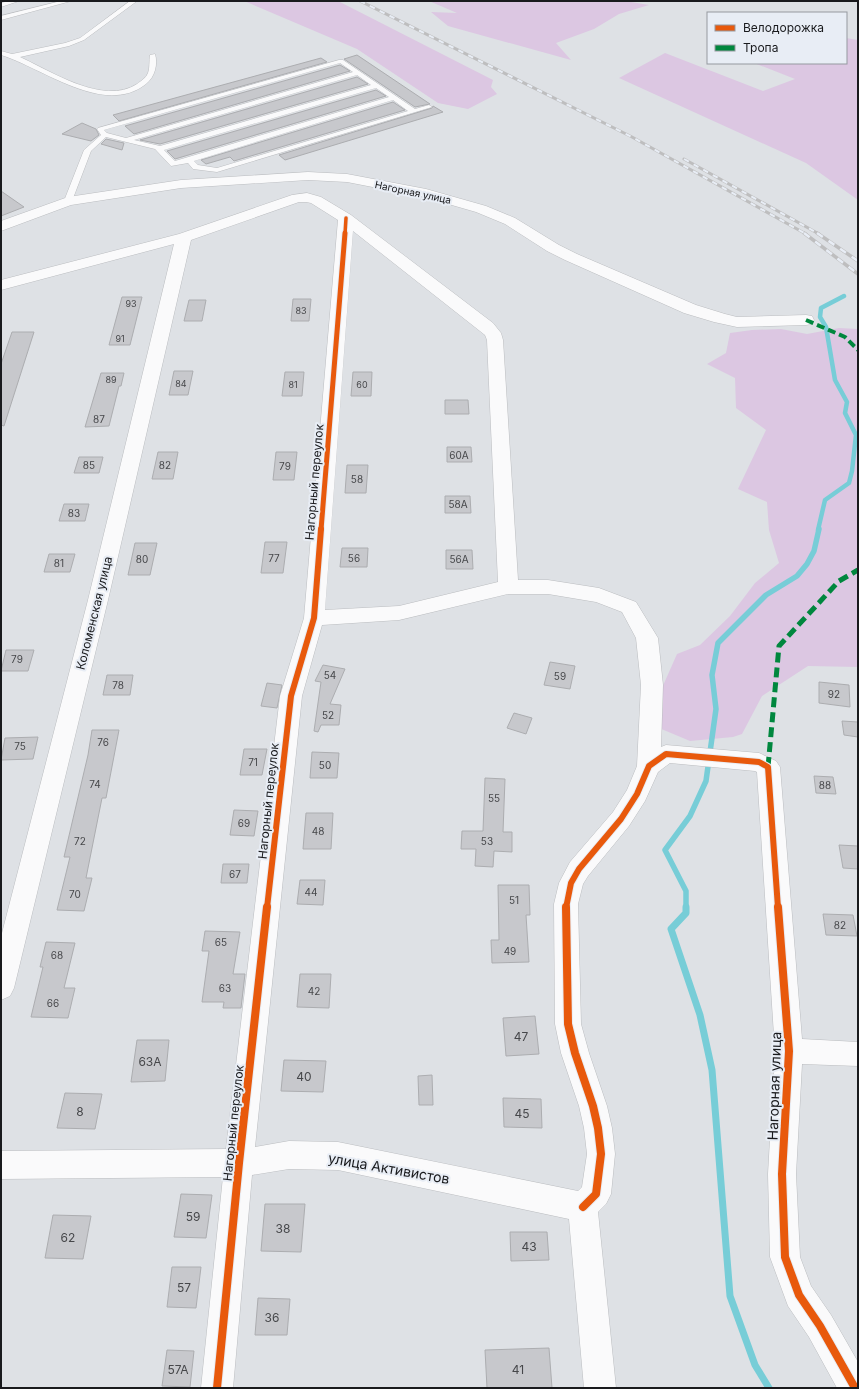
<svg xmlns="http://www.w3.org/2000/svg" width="859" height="1389" font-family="Inter,sans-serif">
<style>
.green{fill:#dcc7e2}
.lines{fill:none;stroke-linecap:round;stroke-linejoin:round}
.stream-far2{stroke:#77cdd7;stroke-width:4.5}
.stream-far1{stroke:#77cdd7;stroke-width:5.5}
.stream{stroke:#77cdd7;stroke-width:7}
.building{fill:#c7c8cc;stroke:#acadb0}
.service-casing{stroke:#bbbdc0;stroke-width:1}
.minor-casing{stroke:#bbbdc0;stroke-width:1}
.service{fill:#fafafb;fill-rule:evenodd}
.minor{fill:#fafafb;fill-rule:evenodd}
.rail-far1-casing{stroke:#bebebf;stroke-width:3}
.rail-casing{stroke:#bebebf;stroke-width:3.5}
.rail-far1{stroke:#e8edf5;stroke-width:2;stroke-dasharray:5.5;stroke-linecap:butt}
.rail{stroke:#e8edf5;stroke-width:2.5;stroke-dasharray:7;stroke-linecap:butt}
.quiet-far1{stroke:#00873e;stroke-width:4;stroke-dasharray:8 4;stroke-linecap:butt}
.quiet{stroke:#00873e;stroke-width:5;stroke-dasharray:10 5;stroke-linecap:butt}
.cycleway-far3-casing{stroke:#e8edf5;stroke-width:5}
.cycleway-far2-casing{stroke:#e8edf5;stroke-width:7}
.cycleway-far1-casing{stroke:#e8edf5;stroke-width:8}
.cycleway-casing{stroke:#e8edf5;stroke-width:10}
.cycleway-far3{stroke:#e8590c;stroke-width:3.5}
.cycleway-far2{stroke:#e8590c;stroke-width:5}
.cycleway-far1{stroke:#e8590c;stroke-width:6}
.cycleway{stroke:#e8590c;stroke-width:8}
.labels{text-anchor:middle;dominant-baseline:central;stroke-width:4;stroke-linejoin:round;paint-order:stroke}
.far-number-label{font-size:9px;fill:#46474a}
.far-street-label{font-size:10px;fill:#191a1d;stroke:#e8edf5}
.number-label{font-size:10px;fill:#46474a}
.street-label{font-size:12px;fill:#191a1d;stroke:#e8edf5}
.near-number-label{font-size:12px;fill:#46474a}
.near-street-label{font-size:14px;fill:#191a1d;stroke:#e8edf5}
</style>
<rect width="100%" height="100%" fill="#dee1e5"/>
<g class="green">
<path d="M244 1H338L493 80 491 87 497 94 468 109 438 103 357 49Z"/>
<path d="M429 1H625L649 5 619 14 594 29 556 43 571 60 448 26 431 12 457 13Z"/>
<path d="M846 38 858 40V200L806 163 619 78 665 53 763 91 795 79 754 63H846Z"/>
<path d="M839 328 858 329V667L808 666 762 696 742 734 733 737 690 741 659 728 658 697 677 654 700 645 730 616 755 583 779 563 769 530 767 502 738 489 766 430 736 408 735 378 707 364 726 353 730 333 752 330 781 329 807 334Z"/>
</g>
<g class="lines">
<path class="stream-far2" d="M818 530 825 500 849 483 852 471 856 435 845 413 847 402 835 380 826 327 820 317 821 308 844 296"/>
<path class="stream-far1" d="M686 908V891L665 850 690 816 706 781 716 709 712 675 718 643 766 595 797 576 807 564 814 551 819 529"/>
<path class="stream" d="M686 907V913L671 929 700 1015 712 1070 730 1296 755 1365 769 1388"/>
</g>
<g class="building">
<path d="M357 55 430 104 415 107 344 59Z"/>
<path d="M321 58 327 62 119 121 113 115Z"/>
<path d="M340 65 350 71 134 134 125 126Z"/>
<path d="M357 77 368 84 160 144 140 140Z"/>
<path d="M376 90 386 96 175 159 167 151Z"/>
<path d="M393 102 405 110 234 161 230 157 206 164 201 160Z"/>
<path d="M433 106 443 112 285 160 279 155 432 108Z"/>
<path d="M82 123 96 129 99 135 91 141 62 134Z"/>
<path d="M106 139 124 143 122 150 101 144Z"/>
<path d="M1 191 24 207 1 216Z"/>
<path d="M122 297H142L130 345H109Z"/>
<path d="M293 299H311L309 321H291Z"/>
<path d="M189 300H206L202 321H184Z"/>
<path d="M12 332H34L4 426 1 425V364Z"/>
<path d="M174 371H193L188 395H169Z"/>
<path d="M285 372H304L302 396H282Z"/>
<path d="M353 372H372L371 396H351Z"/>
<path d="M101 373H124L121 386H119L109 426 85 427Z"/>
<path d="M445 400H468L469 414H445Z"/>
<path d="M447 447H471L472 462H447Z"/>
<path d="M158 452H178L173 479H152Z"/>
<path d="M276 452H297L294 480H273Z"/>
<path d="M79 457H103L99 473H74Z"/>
<path d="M347 465H368L366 493H345Z"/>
<path d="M445 496H470L471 513H445Z"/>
<path d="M64 504H89L85 521H59Z"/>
<path d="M265 542H287L283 573H261Z"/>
<path d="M135 543H157L150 575H128Z"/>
<path d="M342 548H368L367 567H340Z"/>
<path d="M446 550H472L473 569H446Z"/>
<path d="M49 554H75L70 572H44Z"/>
<path d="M6 650H34L28 671H1Z"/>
<path d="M550 662 575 666 570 689 544 685Z"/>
<path d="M323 665 345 669 330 704 341 705 339 725H321L318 732 314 731 321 682 315 681Z"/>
<path d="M107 675H133L130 695H103Z"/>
<path d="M819 682 849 685 850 707 819 703Z"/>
<path d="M267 683 282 685 277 708 261 706Z"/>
<path d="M514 713 532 718 526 734 507 728Z"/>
<path d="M842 721 858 722V737L844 735Z"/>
<path d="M92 730H119L106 798H102L86 878H92L84 911 57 910 70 857H64L88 755Z"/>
<path d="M38 737 33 759 1 760 5 738Z"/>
<path d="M244 749H267L262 775H240Z"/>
<path d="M312 752 339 753 337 778H310Z"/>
<path d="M814 776 833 777 836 794 816 793Z"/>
<path d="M485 778 505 779 503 832H512V852L494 851 493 867 475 866 476 849H461L462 831H483Z"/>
<path d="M234 810 258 811 254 836 230 835Z"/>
<path d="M306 813H333L331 849H303Z"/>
<path d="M839 845 858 846V869L843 868Z"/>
<path d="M223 864H249L247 883H221Z"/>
<path d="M300 880H325L323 905 297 904Z"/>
<path d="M498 885H529L530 915H526L529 962 492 963 491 940H499Z"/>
<path d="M823 914 853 915 857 936 826 935Z"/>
<path d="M205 931 240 932 233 974H245L241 1008H223L224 1002H202L209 951H202Z"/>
<path d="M46 942 75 943 64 988H75L68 1018 31 1017 43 967H40Z"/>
<path d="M300 974H331L329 1008 297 1007Z"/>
<path d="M535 1016 539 1054 506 1056 503 1018Z"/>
<path d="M137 1040H169L165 1081 131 1082Z"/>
<path d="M284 1060 326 1061 323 1092 281 1091Z"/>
<path d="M432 1075 433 1105H419L418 1076Z"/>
<path d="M65 1093 102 1094 95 1129 57 1128Z"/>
<path d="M503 1098 541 1099 542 1128 504 1127Z"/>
<path d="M181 1194 212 1195 206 1238 174 1237Z"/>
<path d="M265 1204H305L301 1252 261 1251Z"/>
<path d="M53 1215 91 1216 83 1259 45 1258Z"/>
<path d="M510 1232H547L549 1260 511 1261Z"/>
<path d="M172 1267H201L196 1308 167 1307Z"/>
<path d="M258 1298 290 1299 287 1335H255Z"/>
<path d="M549 1348 552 1388H487L485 1350Z"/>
<path d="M167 1350 194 1351 190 1387 162 1386Z"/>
</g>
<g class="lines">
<g class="service-casing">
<g id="service">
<path d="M9 1H19L1 7V3Z"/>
<path d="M61 1H71L1 20V16Z"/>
<path d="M130 1H137L84 40 69 46 20 57C51 71 103 106 137 84 141 81 146 78 148 73 150 68 149 61 150 55L155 54C158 64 155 77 146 84 104 117 43 68 1 55V51L12 54 65 43 80 38Z"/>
<path d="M339 60H343L415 109 429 105 432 107 217 172 193 169 188 163 171 166 155 149 106 137 91 151 72 201 68 203 64 201 84 150 101 135 97 129 98 128ZM340 63 353 72 126 138 107 133 104 130ZM357 75 371 85 160 146 134 140ZM376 88 389 97 175 161 164 150ZM393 100 408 111 217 168 198 165 194 161Z"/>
</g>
</g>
<g class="minor-casing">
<g id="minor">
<path d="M308 172 347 174 426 189 486 206 515 218 559 245 577 254 696 305 725 314 737 317 806 315 812 316 814 320 812 324 806 325 737 327 714 322 684 313 565 260 547 251 505 224 476 212 424 197 347 182 308 180 181 188 71 205 1 231V221L68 197 181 180Z"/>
<path d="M307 193 321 197 351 215 493 323 501 333 503 340 518 580H548L599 588 636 602 658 638 663 685 661 747 666 745 759 753 776 761 780 767 802 1039 858 1042V1066L802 1064 796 1174 800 1257 811 1286 831 1315 858 1362V1388H837L809 1337 788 1306 770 1257 768 1174 775 1051 757 772 755 771 670 763 658 772 645 801 629 826 588 876 583 884 578 904 581 1024 589 1053 607 1106 612 1128 615 1154 611 1194 606 1204 598 1212 616 1388H584L569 1219 338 1170 289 1169 252 1175 233 1388H201L223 1177 1 1179V1151L226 1149 280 696 304 618 338 220 311 203 306 202H299L191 240 108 600 14 988 10 996 1 1000V937L88 600 174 244 1 290V280L179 234 292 195ZM353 231 485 335 487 340 498 582 399 606 325 610ZM508 594H548L596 602 622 612 636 638 641 685 637 766 627 790 613 812 570 862 559 883 554 904 555 1024 561 1053 579 1106 584 1128 587 1154 582 1187 578 1191 338 1142 289 1141 255 1147 302 696 322 625 399 620Z"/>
</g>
</g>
<use href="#service" class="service"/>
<use href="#minor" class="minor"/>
<g class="rail-far1-casing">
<g id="rail-far1">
<path d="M360 1 632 137 806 234"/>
<path d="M684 159 819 234"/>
</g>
</g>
<g class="rail-casing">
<g id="rail">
<path d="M804 233 858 274"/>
<path d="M817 233 858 261"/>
</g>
</g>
<use href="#rail-far1" class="rail-far1"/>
<use href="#rail" class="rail"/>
<path class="quiet-far1" d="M806 320 845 337 858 350"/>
<path class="quiet" d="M768 767 779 646 839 581 858 570"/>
<g class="cycleway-far3-casing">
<path id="cycleway-far3" d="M345 234 346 218"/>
</g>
<g class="cycleway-far2-casing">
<path id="cycleway-far2" d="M321 530 345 233"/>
</g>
<g class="cycleway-far1-casing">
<g id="cycleway-far1">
<path d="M267 908 291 696 314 618 321 529"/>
<path d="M566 908 571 883 579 869 621 819 637 794 649 766 666 754 759 762 768 767 778 908"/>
</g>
</g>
<g class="cycleway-casing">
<g id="cycleway">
<path d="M566 907 568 1024 575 1053 593 1106 598 1128 601 1154 596 1194 583 1207"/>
<path d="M778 907 789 1051 782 1174 785 1257 799 1295 820 1326 855 1388"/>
<path d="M217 1388 239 1163 267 907"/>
</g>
</g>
<use href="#cycleway-far3" class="cycleway-far3"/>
<use href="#cycleway-far2" class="cycleway-far2"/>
<use href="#cycleway-far1" class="cycleway-far1"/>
<use href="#cycleway" class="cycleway"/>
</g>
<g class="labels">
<g class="far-number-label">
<text x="131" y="303">93</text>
<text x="301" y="310">83</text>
<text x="120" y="338">91</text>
<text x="111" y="379">89</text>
<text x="181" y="383">84</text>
<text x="293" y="384">81</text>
<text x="362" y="384">60</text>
</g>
<g class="far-street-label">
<text transform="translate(413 192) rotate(12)">Нагорная улица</text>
</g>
<g class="number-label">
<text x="99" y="419">87</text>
<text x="459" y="455">60А</text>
<text x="89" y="465">85</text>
<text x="165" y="465">82</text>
<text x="285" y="466">79</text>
<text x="357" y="479">58</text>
<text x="458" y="504">58А</text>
<text x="74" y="513">83</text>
<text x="274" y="558">77</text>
<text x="354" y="558">56</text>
<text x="142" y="559">80</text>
<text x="459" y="559">56А</text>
<text x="59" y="563">81</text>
<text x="17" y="659">79</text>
<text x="330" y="675">54</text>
<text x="560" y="676">59</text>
<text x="118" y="685">78</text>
<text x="834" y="694">92</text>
<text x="328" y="715">52</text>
<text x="103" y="742">76</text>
<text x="20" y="746">75</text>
<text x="253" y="762">71</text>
<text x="325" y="765">50</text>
<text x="95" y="784">74</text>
<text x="825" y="785">88</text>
<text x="494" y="798">55</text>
<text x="244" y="823">69</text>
<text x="318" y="831">48</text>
<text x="80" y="841">72</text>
<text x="487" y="841">53</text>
<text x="235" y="874">67</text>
<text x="311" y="892">44</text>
<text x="75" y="894">70</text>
<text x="514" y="900">51</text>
<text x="840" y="925">82</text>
<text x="221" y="942">65</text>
<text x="510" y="951">49</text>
<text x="57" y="955">68</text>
<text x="225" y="988">63</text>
<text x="314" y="991">42</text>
<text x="53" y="1003">66</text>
</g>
<g class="street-label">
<text transform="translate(314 482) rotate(-85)">Нагорный переулок</text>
<text transform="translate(94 613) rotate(-76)">Коломенская улица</text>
<text transform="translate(268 801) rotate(-84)">Нагорный переулок</text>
<text transform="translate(233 1123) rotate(-84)">Нагорный переулок</text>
</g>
<g class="near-number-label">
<text x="521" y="1036">47</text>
<text x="150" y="1061">63А</text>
<text x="304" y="1076">40</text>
<text x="80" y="1111">8</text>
<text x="522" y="1113">45</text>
<text x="193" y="1216">59</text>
<text x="283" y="1228">38</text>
<text x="68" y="1237">62</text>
<text x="529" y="1246">43</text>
<text x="184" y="1287">57</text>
<text x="272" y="1317">36</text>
<text x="178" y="1369">57А</text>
<text x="518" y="1369">41</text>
</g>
<g class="near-street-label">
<text transform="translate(774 1086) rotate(-88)">Нагорная улица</text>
<text transform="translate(389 1168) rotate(10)">улица Активистов</text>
</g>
</g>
<rect width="859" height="1389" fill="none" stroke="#191a1d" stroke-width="4"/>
<rect x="707" y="12" width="140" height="52" fill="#e8edf5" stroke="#95999f"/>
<rect x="715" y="25" width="20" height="6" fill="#e8590c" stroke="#95999f"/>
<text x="743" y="32" font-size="12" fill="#191a1d">Велодорожка</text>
<rect x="715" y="45" width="20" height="6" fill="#00873e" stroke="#95999f"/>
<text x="743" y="52" font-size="12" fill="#191a1d">Тропа</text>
</svg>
